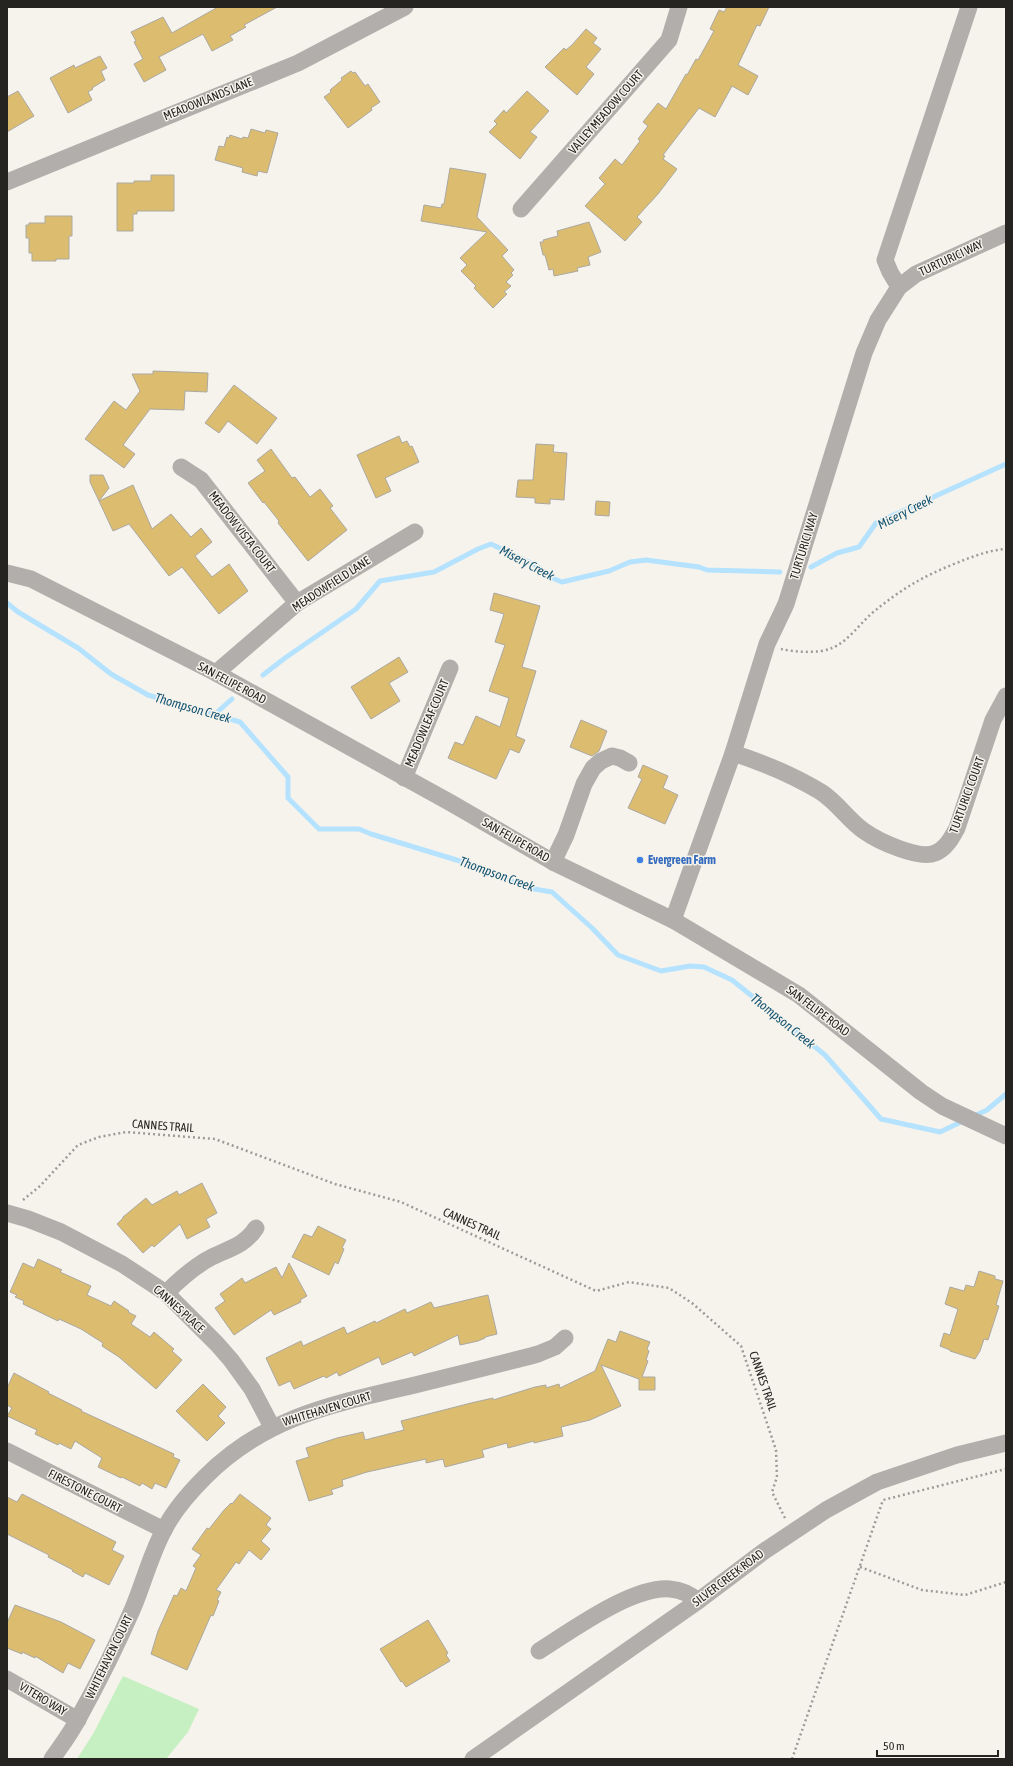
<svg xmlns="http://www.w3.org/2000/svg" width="1013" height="1766" font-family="'Asap Condensed',sans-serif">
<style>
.green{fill:#c6f0c1}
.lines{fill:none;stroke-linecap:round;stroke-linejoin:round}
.stream{stroke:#b4e2ff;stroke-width:5}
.building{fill:#dcbd6f;stroke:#aba8a1}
.path{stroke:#9d9b96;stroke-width:2.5;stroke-dasharray:2 3;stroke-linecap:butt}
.minor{stroke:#b1aeac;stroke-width:17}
.shop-dot{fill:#3f7fe0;stroke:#f6f3ec;stroke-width:1.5}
.labels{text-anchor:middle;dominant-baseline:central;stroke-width:3;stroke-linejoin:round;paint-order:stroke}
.street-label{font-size:12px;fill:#252421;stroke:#f6f3ec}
.shop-label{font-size:12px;font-weight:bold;fill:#366cbe;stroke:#f6f3ec;text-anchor:start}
.water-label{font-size:13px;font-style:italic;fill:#125372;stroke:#f6f3ec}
</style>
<rect width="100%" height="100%" fill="#f6f3ec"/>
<path class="green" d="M123 1676 199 1709 188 1732 166 1759H77L93 1734Z"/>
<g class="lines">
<g class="stream">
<path d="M811 567 837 553 859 547 876 523 1006 464"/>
<path d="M7 603 18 612 78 648 111 674 148 695 240 722 288 777V798L319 829H359L371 834 473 865 528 888 552 892 592 928 618 955 661 971 690 966 704 967 732 980 825 1055 881 1119 940 1132 965 1120"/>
<path d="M263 675 285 658 356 609 380 581 434 572 478 549 491 544 537 566 552 578 562 582 609 571 630 562 646 560 699 567 707 570 780 572"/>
<path d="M215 714 232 699"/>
<path d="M974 1116 987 1110 1006 1094"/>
</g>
</g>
<g class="building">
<path d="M218 7H277L244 25 246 27 230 36 233 40 212 51 203 34 159 57 166 70 144 82 134 64 143 59 134 42 136 41 131 32 163 17 172 33Z"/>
<path d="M727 7H769L760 26 757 25 738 65 758 76 748 95 732 86 715 117 699 108 663 155 665 156 663 159 677 169 658 194 637 217 642 222 625 241 585 206 605 184 599 178 615 159 622 165 640 141 638 139 648 126 643 122 658 103 666 109 686 74 687 75 696 59 698 60 714 31 710 29 719 10 724 12Z"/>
<path d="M586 29 597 38 593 43 601 49 586 67 594 74 577 95 545 67 564 48 566 50 572 45Z"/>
<path d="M100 56 107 68 101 71 105 80 92 88 93 89 88 92 92 100 68 113 50 78 74 65 75 68Z"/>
<path d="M351 71 353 73 355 72 365 86 368 84 380 102 371 108 372 110 348 128 324 97 331 92 330 90 342 80 341 78Z"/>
<path d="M18 91 34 116 7 132V97Z"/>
<path d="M527 91 549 111 530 132 537 137 520 159 489 132 497 124 494 121 504 110 506 113Z"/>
<path d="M251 129 265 133 266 130 278 133 267 173 258 171 257 176 242 172 243 168 215 160 219 146 224 147 227 137 229 138 230 135 242 139 243 137 248 138Z"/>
<path d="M450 168 486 174 477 217 508 250 502 256 514 270 511 273 513 275 506 282 511 286 504 292 507 294 493 308 474 288 476 286 461 271 467 265 460 258 487 232 421 221 424 205 441 208 442 204H444Z"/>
<path d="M151 175H174V211H137V214H133V231H117V183H134V181H151Z"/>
<path d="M45 216H72V236H69V259H56V261H32V253H29V238H26V225H29V223H45Z"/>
<path d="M589 222 601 252 588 257 590 265 577 268 578 271 554 276 553 269 549 270 545 255H543L540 242H544L543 240 558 236 557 231Z"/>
<path d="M153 371 208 373 207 392 185 391 184 410 150 409 123 445 135 454 124 468 85 439 114 401 126 410 140 391 132 374H153Z"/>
<path d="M234 385 277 418 257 444 228 421 219 433 205 423Z"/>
<path d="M399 436 402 443 407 441 410 447 412 446 419 462 385 478 391 491 376 498 357 455Z"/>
<path d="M536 444 554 445 553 452 567 453 564 500 550 499V504L535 503V498L516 497 518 480H533Z"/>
<path d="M271 449 292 478 295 477 310 497 320 489 333 506 330 508 347 530 308 561 278 523 279 521 264 502 263 503 248 483 265 471 257 460Z"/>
<path d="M90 475H103L109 488 99 501 90 482Z"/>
<path d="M133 485 152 529 171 514 191 537 201 528 212 542 195 556 212 577 229 564 248 591 219 614 182 567 169 576 129 524 113 531 99 501Z"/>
<path d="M596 501 610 502 609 516 595 515Z"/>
<path d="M494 593 540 606 522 667 536 671 516 736 525 740 519 753 510 749 496 779 448 758 455 742 463 745 476 716 500 727 509 698 489 691 505 645 495 642 504 614 490 610Z"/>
<path d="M399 657 408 672 389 683 400 701 371 719 351 687Z"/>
<path d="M581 720 607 731 599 751 592 756 570 747Z"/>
<path d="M643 765 668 776 663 788 678 795 665 824 628 808 642 779 638 777Z"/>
<path d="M202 1183 217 1213 206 1219 210 1227 187 1239 180 1224 154 1247 152 1245 143 1253 117 1224 123 1218V1217L146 1198 152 1205 177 1191 179 1195Z"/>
<path d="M318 1226 346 1240 342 1248 344 1249 338 1264 335 1262 329 1275 292 1257 304 1234 312 1237Z"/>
<path d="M38 1259 62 1270 60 1272 91 1286 87 1295 111 1306 114 1301 129 1311 128 1312 136 1316 131 1324 150 1337 154 1332 174 1349 172 1351 182 1360 156 1389 119 1357 102 1346 103 1343 81 1329 59 1319 58 1321 23 1304 24 1301 15 1297 17 1295 10 1292 23 1263 34 1268Z"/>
<path d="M289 1263 307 1296 300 1300 301 1302 274 1315 271 1310 234 1335 215 1308 225 1301 220 1294 242 1278 245 1283 276 1267 282 1278Z"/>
<path d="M979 1271 995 1276V1279L1003 1281 996 1305 999 1306 988 1340 984 1339 980 1351 975 1359 950 1351V1350L940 1346 944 1333 950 1335 958 1309 945 1304 950 1287 964 1291 966 1285 974 1287Z"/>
<path d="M488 1295 497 1334 485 1337V1338L478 1341 460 1345 458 1335 414 1356 412 1352 382 1365 379 1357 339 1376 337 1372 326 1378 324 1376 294 1389 290 1381 279 1386 266 1358 301 1341 303 1346 344 1327 347 1334 375 1321 376 1323 405 1309 407 1313 431 1302 434 1308 479 1297Z"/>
<path d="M620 1331 650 1342 647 1349 649 1351 646 1360 648 1361 642 1377H655V1390H639V1379L601 1365 621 1406 590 1420 561 1427 563 1436 534 1443V1441L508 1448 507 1443 482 1450 484 1457 445 1467 443 1459 426 1463V1459L367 1472 342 1480 343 1486 331 1490 333 1494 309 1501 296 1461 309 1457 306 1448 337 1438 363 1432 365 1440 404 1430 401 1421 471 1403 493 1398V1400L535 1387 546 1385V1388L559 1384 560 1388 595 1371 608 1339 616 1342Z"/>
<path d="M14 1373 49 1392 48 1393 82 1410 81 1411 174 1454 173 1457 180 1460 166 1488 155 1483 152 1489 142 1483 140 1486 122 1477 121 1478 98 1467 102 1458 75 1441 71 1449 59 1443 58 1445 35 1434 37 1430 7 1416 12 1408 7 1405V1388Z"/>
<path d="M203 1384 226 1407 218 1416 225 1423 207 1441 176 1411Z"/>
<path d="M22 1494 116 1542 112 1550 124 1556 109 1585 85 1573 83 1577 72 1571 73 1570 48 1557 49 1555 7 1534V1497L17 1502Z"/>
<path d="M240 1494 271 1518 266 1525 271 1529 261 1541 270 1549 261 1560 249 1550 239 1564 236 1562 216 1590 221 1592 217 1600 219 1601 213 1616 211 1615 187 1670 151 1654 158 1631 174 1595 177 1596 181 1588 186 1591 196 1568 193 1566 201 1555 192 1549 207 1528 209 1529 224 1510 231 1503 232 1504Z"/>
<path d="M15 1605 61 1622 95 1640 80 1669 68 1663 63 1673 35 1656V1658L22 1652V1654L7 1648V1623Z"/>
<path d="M428 1620 448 1653 446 1655 450 1661 406 1687 402 1681 401 1682 380 1649Z"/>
</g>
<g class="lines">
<g class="path">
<path d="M781 649C796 652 818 654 832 648 847 642 859 625 871 614 901 589 923 576 959 562 974 556 990 550 1006 549"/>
<path d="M23 1200 40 1186 78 1145 99 1137 126 1132 215 1139 335 1184 401 1202 596 1291 629 1282 669 1288 692 1303 741 1346 776 1450 777 1477 772 1492 785 1518"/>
<path d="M860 1567 922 1590 965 1595 1006 1582"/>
<path d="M792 1759 883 1500 1006 1469"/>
</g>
<g class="minor">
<path d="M7 182 298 63 405 7"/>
<path d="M521 209 669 40 679 7"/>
<path d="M899 287 890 272 885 260 969 7"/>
<path d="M181 467 201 480 297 603"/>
<path d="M7 573 31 579 216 673 451 803 553 862 673 920 799 995 921 1092 942 1106 1006 1136"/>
<path d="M216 673 297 603 415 532"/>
<path d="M733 753C764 763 793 775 821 792 838 803 848 820 864 831 878 841 919 860 935 853 946 849 952 837 957 828L993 720 1006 696"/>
<path d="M404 778 450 668"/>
<path d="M553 862 566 835 584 784 593 768 601 761 612 756 620 758 629 763"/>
<path d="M673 920 733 753 767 644 786 604 864 353 878 320 899 287 916 274 1006 233"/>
<path d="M7 1213 28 1219 61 1232 122 1264 166 1293 217 1344 231 1360 252 1389 272 1427"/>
<path d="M166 1293C180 1279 194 1266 212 1257 230 1248 244 1246 256 1228"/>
<path d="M7 1451 164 1530"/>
<path d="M539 1651C571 1631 632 1586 670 1589 681 1590 690 1594 698 1601"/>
<path d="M7 1679 78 1720"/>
<path d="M52 1759C61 1746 71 1733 78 1719 98 1683 117 1645 133 1608 144 1582 151 1553 165 1528 175 1509 189 1493 205 1477 266 1416 334 1404 415 1385 456 1375 497 1365 538 1354L555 1347 565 1338"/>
<path d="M473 1759 698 1601 763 1552 826 1510 877 1482 957 1455 1006 1443"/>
</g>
</g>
<circle class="shop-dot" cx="640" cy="860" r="4"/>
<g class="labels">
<g class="street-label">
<text transform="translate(208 99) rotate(-22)">MEADOWLANDS LANE</text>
<text transform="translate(606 112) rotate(-49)">VALLEY MEADOW COURT</text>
<text transform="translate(951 258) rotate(-25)">TURTURICI WAY</text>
<text transform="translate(242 532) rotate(52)">MEADOW VISTA COURT</text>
<text transform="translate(804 546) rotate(-73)">TURTURICI WAY</text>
<text transform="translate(331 584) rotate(-33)">MEADOWFIELD LANE</text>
<text transform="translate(232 683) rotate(28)">SAN FELIPE ROAD</text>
<text transform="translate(427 723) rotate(-67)">MEADOWLEAF COURT</text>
<text transform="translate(967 795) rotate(-70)">TURTURICI COURT</text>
<text transform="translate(516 840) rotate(30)">SAN FELIPE ROAD</text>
<text transform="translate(818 1011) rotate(37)">SAN FELIPE ROAD</text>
<text transform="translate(163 1126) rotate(4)">CANNES TRAIL</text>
<text transform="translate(472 1224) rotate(24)">CANNES TRAIL</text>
<text transform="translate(179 1309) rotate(42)">CANNES PLACE</text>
<text transform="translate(763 1381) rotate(71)">CANNES TRAIL</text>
<text transform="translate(327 1409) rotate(-17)">WHITEHAVEN COURT</text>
<text transform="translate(85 1491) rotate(27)">FIRESTONE COURT</text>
<text transform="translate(728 1578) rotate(-37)">SILVER CREEK ROAD</text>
<text transform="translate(109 1657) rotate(-64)">WHITEHAVEN COURT</text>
<text transform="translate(43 1699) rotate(31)">VITERO WAY</text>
</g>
<g class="shop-label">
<text x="648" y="860">Evergreen Farm</text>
</g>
<g class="water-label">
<text transform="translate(905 512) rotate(-27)">Misery Creek</text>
<text transform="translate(527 563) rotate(28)">Misery Creek</text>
<text transform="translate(193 708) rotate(16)">Thompson Creek</text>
<text transform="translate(497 874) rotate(20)">Thompson Creek</text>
<text transform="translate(783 1021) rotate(39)">Thompson Creek</text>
</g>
</g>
<rect width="1013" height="1766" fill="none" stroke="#252421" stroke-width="16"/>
<path d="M877 1750v6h121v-6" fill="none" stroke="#252421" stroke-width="2"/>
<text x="883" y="1750" font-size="12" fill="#252421" stroke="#f6f3ec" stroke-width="3" paint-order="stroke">50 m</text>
</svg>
